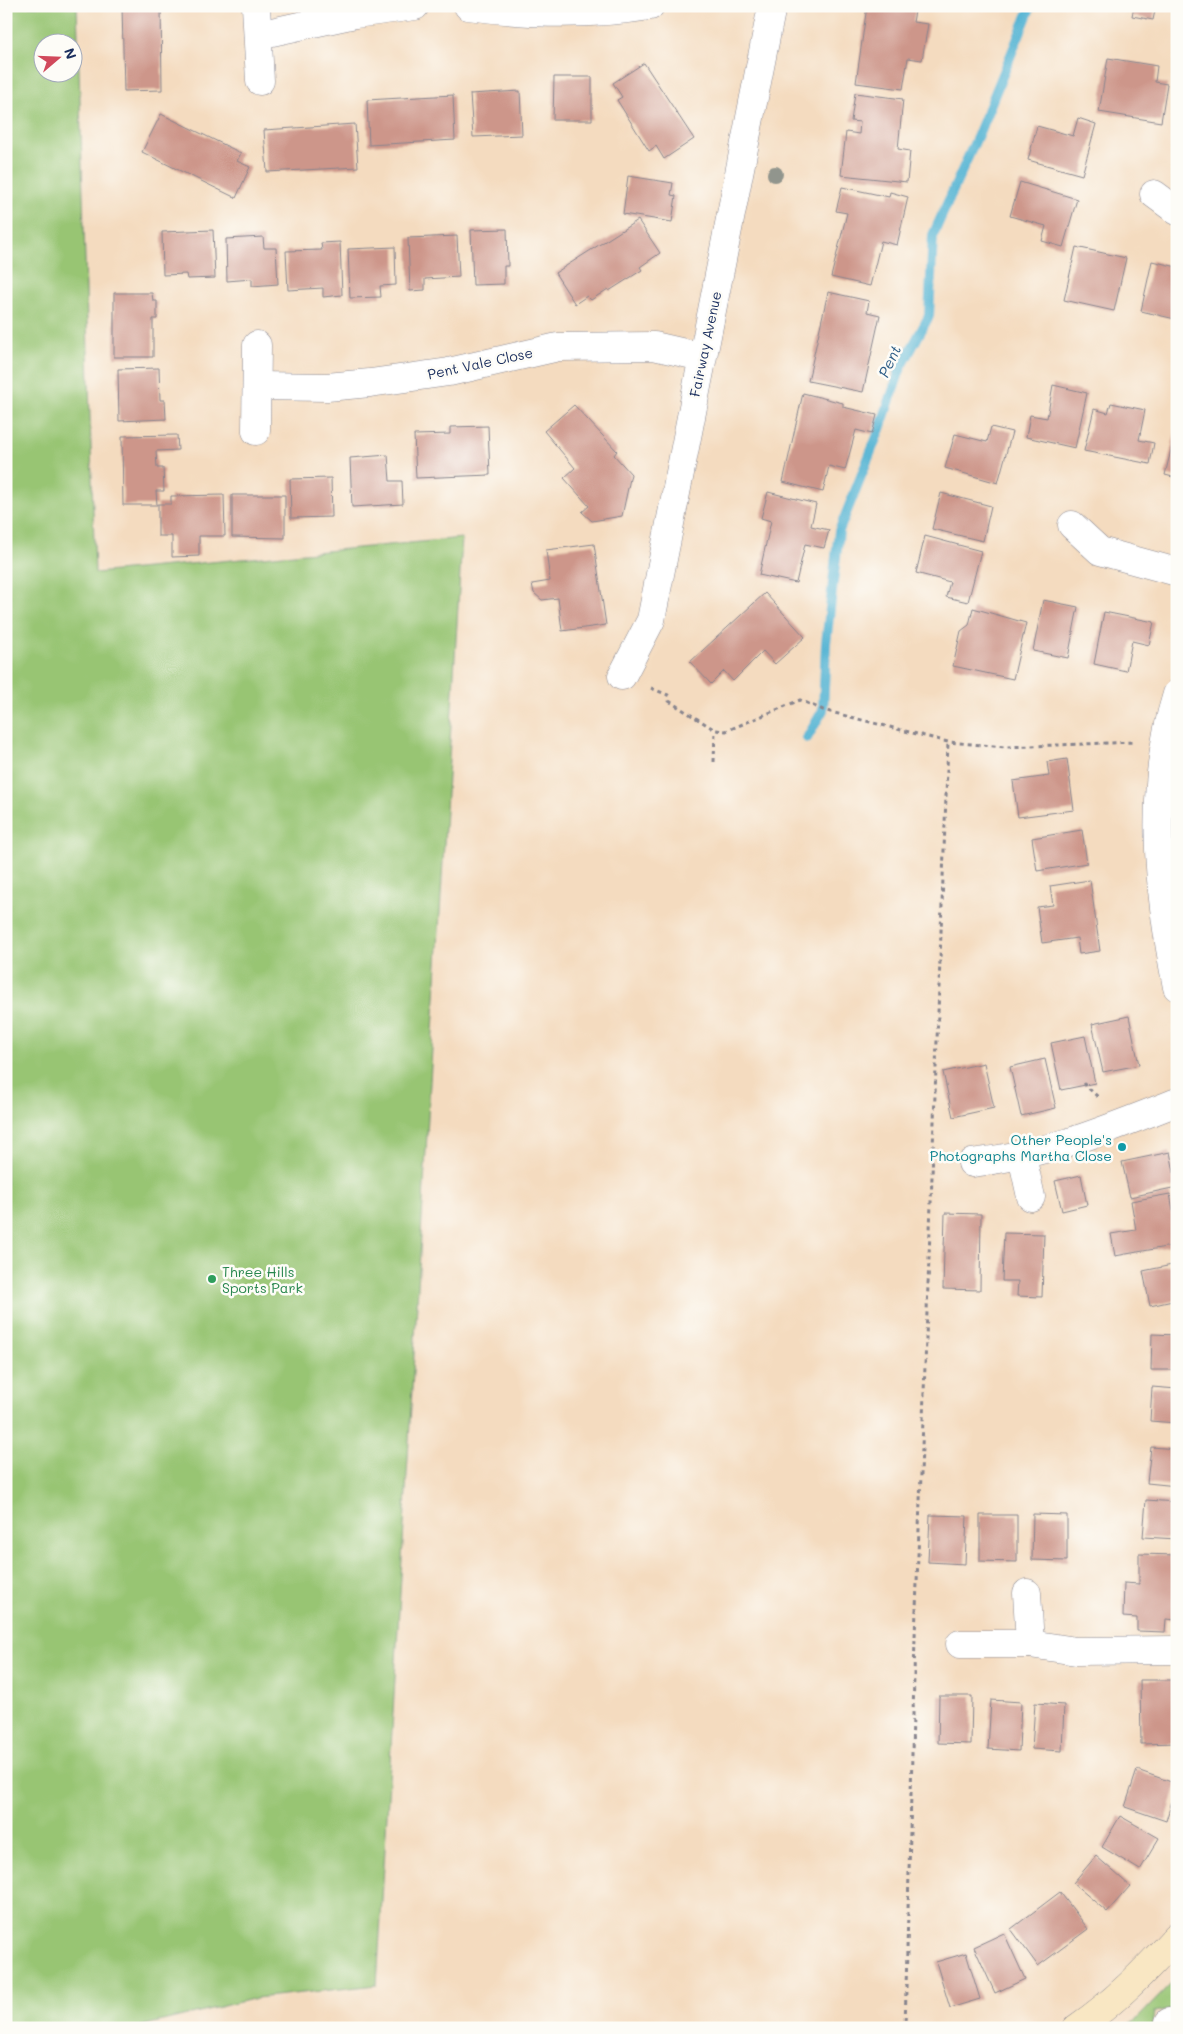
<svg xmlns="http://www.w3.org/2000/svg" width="1183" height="2034" font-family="Mali,sans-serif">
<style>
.green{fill:#98c573;stroke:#5a7a68;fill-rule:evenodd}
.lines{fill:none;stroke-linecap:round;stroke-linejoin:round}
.stream{stroke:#54b4d3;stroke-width:10}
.building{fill:#cd968a}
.street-casing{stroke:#88858e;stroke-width:29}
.secondary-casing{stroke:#88858e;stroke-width:29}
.path{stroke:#88858e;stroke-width:3;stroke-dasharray:4 4;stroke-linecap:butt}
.street{stroke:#fff;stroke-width:28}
.secondary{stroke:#f9e7c3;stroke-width:28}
.tree{fill:#91958d}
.culture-dot{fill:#0f9aa8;stroke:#fdfcf7;stroke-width:2}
.leisure-dot{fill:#2e9e5b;stroke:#fdfcf7;stroke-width:2}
.labels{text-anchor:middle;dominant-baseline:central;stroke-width:5;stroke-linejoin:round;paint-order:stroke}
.street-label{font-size:14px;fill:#1b2f5e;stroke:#fdfcf7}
.culture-label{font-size:14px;fill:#0d838f;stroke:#fdfcf7;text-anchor:end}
.leisure-label{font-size:14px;fill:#27864d;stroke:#fdfcf7;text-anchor:start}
.water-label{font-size:15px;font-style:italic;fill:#2f5e87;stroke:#fdfcf7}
</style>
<rect width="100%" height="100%" fill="#fdfcf7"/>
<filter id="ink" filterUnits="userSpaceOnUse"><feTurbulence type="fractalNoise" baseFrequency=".02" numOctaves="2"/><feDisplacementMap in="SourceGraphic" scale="10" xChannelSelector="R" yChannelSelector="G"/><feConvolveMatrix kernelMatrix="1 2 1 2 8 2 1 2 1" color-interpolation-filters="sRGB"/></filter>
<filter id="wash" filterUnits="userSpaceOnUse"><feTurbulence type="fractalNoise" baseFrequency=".0096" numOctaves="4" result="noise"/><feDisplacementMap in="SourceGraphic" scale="20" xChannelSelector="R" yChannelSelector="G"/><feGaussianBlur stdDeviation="1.12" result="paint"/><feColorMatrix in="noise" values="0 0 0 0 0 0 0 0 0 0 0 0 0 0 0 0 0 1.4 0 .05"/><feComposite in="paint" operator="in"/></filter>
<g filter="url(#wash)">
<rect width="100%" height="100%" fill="#f4dbbf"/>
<g class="green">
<path d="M6 6H77L95 573 462 538 377 1985 256 1998 134 2028H6ZM42 42H72V72H42Z"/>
<path d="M1177 1978V2008L1154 2012 1152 2028H1124L1135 2021Z"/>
</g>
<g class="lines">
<path class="stream" d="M807 738 823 710 826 643 839 531 880 429 900 370 929 316 933 235 978 135 1031 6"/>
</g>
<g id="blocks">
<g class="building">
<path d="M122 6H161L162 90 124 91Z"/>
<path d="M867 6H916L913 22 928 24 922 60 908 58 903 89 856 83Z"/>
<path d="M1134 6H1156L1153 20 1132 16Z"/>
<path d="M1108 58 1157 66 1155 82 1167 84 1161 122 1099 112Z"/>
<path d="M644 63 694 139 664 159 656 146 649 151 617 100 622 97 613 83Z"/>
<path d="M554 77H592V120H553Z"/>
<path d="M520 91 522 135 473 137 470 94Z"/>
<path d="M855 93 903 99 898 149 910 151 907 182 841 175 846 132 859 134 860 122 851 121Z"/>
<path d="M453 95 455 140 369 145 367 100Z"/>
<path d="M161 114 241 153 237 161 250 167 236 198 142 152Z"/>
<path d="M1078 118 1096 124 1082 175 1028 160 1037 126 1073 136Z"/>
<path d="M355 124 358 167 267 172 264 130Z"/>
<path d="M628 176 673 183 671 195 676 196 672 222 623 214Z"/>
<path d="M1020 182 1077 199 1063 247 1042 241 1046 226 1010 216Z"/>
<path d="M842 187 889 197 890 192 908 197 897 245 881 241 870 286 831 277 847 213 836 211Z"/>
<path d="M638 220 660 253 640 267 642 270 609 291 608 289 591 300 587 296 575 304 555 273Z"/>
<path d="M507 229 508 266H504V284L473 285 471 230Z"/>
<path d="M213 230 215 278 187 279 186 274 163 275 162 232Z"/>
<path d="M457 236 459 277 425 279V290L410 291 408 238Z"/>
<path d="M263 237 264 248H276L278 284 252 286V279L227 281 226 239Z"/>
<path d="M340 242 342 295 323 297V288L288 290 286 251 322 250 321 243Z"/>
<path d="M395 247 396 285 380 286 381 297 350 298 348 249Z"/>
<path d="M1076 247 1126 258 1114 311 1064 300Z"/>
<path d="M1152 261 1177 267 1175 319 1141 311Z"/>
<path d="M828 292 869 301 867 312 880 315 863 392 808 381Z"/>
<path d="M114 293H152L153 301H157V319H153V357H114Z"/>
<path d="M159 368 160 400H165L166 419 119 421 118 369Z"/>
<path d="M1053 385 1087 393 1075 448 1026 437 1030 415 1047 418Z"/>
<path d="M803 393 843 403V407L877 415 872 434 856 430 845 470 829 466 823 492 783 482Z"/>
<path d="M1111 403 1145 410 1139 440 1154 443 1150 464 1084 451 1094 409 1108 413Z"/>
<path d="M574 405 617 451 614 455 631 474 622 516 592 521 582 512 589 506 564 478 575 468 544 431Z"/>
<path d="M488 426 490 475 416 478 414 435 450 434V427Z"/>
<path d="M991 427 1012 432 998 483 945 468 955 434 987 442Z"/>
<path d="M1176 429H1177V478L1165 475Z"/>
<path d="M177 435 178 450 156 451 157 468H163L164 491H156L157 505H123L122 436Z"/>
<path d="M388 455 390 481H402L403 504 352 507 350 458Z"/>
<path d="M331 478 332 517 291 518 290 479Z"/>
<path d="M768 492 816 504 811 526 829 530 824 548 805 544 796 583 759 575 771 521 761 518Z"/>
<path d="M941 493 991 506 983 541 932 529Z"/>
<path d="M224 495 225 536H199V556L172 557V536H158V504H171V496Z"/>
<path d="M232 495H285V538L232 537Z"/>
<path d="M925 536 981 551 968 602 946 597 950 582 916 573Z"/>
<path d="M594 544 606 625 562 631 558 598 542 600 534 593 532 584 550 581 546 550Z"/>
<path d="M765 593 805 637 775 664 763 651 733 681 724 671 711 684 690 662Z"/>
<path d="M1043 600 1078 607 1068 658 1033 651Z"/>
<path d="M973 608 1026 623 1013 679 953 666 961 631 969 625Z"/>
<path d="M1104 612 1154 622 1149 645 1132 641 1126 671 1094 664Z"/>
<path d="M1067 759 1074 810 1018 817 1013 781 1049 776 1047 762Z"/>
<path d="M1082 830 1087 863 1037 871 1032 838Z"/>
<path d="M1090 880 1100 951 1079 954 1077 938 1042 943 1037 907 1053 905 1050 886Z"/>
<path d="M1129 1016 1139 1065 1103 1072 1092 1024Z"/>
<path d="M1085 1036 1095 1083 1061 1090 1051 1043Z"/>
<path d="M1045 1059 1056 1108 1021 1116 1010 1067Z"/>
<path d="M984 1063 994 1108 953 1117 943 1072Z"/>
<path d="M1170 1152 1177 1187 1130 1197 1122 1162Z"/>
<path d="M1081 1175 1087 1205 1062 1211 1055 1181Z"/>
<path d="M1170 1194 1173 1210 1177 1209V1245L1115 1256 1111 1234 1136 1230 1131 1201Z"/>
<path d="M945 1213 981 1214 980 1290 943 1289Z"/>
<path d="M1004 1233 1044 1234 1042 1297 1017 1296 1018 1281H1002Z"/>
<path d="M1177 1264V1300L1150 1306 1143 1271Z"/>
<path d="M1152 1334 1177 1335V1370H1151Z"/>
<path d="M1152 1387 1177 1389V1423L1150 1421Z"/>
<path d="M1151 1447 1177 1449V1486L1147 1483Z"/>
<path d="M1146 1500 1177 1502V1539L1143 1537Z"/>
<path d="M1033 1514 1067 1515V1561L1032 1560Z"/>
<path d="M930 1515 967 1516 965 1564 928 1562Z"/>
<path d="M980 1515H1017V1562L980 1561Z"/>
<path d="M1139 1554 1177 1555V1620L1166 1619 1165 1632 1137 1631V1618L1123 1617 1124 1583 1139 1584Z"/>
<path d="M1140 1680H1177V1743L1141 1744Z"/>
<path d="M939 1696H972L971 1744 938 1743Z"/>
<path d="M991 1700 1021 1702 1019 1751 988 1749Z"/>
<path d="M1035 1703 1064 1705 1062 1751 1032 1749Z"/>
<path d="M1137 1770 1177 1784 1166 1821 1125 1807Z"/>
<path d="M1120 1816 1159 1838 1140 1870 1102 1847Z"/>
<path d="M1096 1856 1130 1886 1107 1912 1073 1883Z"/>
<path d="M1060 1892 1088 1929 1038 1966 1011 1929Z"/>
<path d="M1004 1933 1025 1979 995 1993 974 1947Z"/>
<path d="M966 1953 980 1999 950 2008 936 1962Z"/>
</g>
</g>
</g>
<g filter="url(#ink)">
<use href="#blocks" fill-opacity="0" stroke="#88858e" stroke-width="1"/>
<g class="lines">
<g class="street-casing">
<g id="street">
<path d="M256 6 260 81"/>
<path d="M468 6C528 14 590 16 650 6"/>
<path d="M258 35 355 14 415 6"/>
<path d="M1154 194 1177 211"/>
<path d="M257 386 327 387 370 383 449 372 558 347 654 346 702 357"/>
<path d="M256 431 257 345"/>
<path d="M1072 525 1100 551 1177 572"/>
<path d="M622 676 651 620 772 6"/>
<path d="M1177 694C1147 789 1158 891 1177 987"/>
<path d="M1022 1156 1031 1197"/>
<path d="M972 1163C1050 1154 1105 1130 1177 1102"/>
<path d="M1027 1593 1030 1644"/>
<path d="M960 1644H1030L1076 1651 1177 1650"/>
<path d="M1169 2022 1171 2028"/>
</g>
</g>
<g class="secondary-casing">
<path id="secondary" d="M1077 2028C1115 2002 1146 1970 1177 1936"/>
</g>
<g class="path">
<path d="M651 688 668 695 669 701 715 730 726 731 800 700 823 710 948 742 1005 747 1135 742"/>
<path d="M714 762 715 730"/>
<path d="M1083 1085 1084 1084 1099 1098"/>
<path d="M905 2028 915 1637 948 742"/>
</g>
<use href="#street" class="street"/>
<use href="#secondary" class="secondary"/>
</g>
<circle class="tree" cx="775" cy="174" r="8"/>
</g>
<circle class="culture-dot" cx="1122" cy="1147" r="5"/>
<circle class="leisure-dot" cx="212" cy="1279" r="5"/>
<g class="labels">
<g class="street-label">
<text transform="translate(705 344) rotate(-78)">Fairway Avenue</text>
<text transform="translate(480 363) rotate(-12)">Pent Vale Close</text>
</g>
<g class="culture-label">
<text x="1112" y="1139">Other People's<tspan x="1112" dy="16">Photographs Martha Close</tspan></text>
</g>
<g class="leisure-label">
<text x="222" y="1271">Three Hills<tspan x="222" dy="16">Sports Park</tspan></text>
</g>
<g class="water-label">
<text transform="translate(889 361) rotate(-65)">Pent</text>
</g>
</g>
<rect width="1183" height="2034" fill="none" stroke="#fdfcf7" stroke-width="25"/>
<g transform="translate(58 58) rotate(71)"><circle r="24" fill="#fdfcf7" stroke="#a3aaba"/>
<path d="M0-4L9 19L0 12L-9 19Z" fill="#d1495b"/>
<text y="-8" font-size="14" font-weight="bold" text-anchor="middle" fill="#1b2f5e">N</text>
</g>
</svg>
